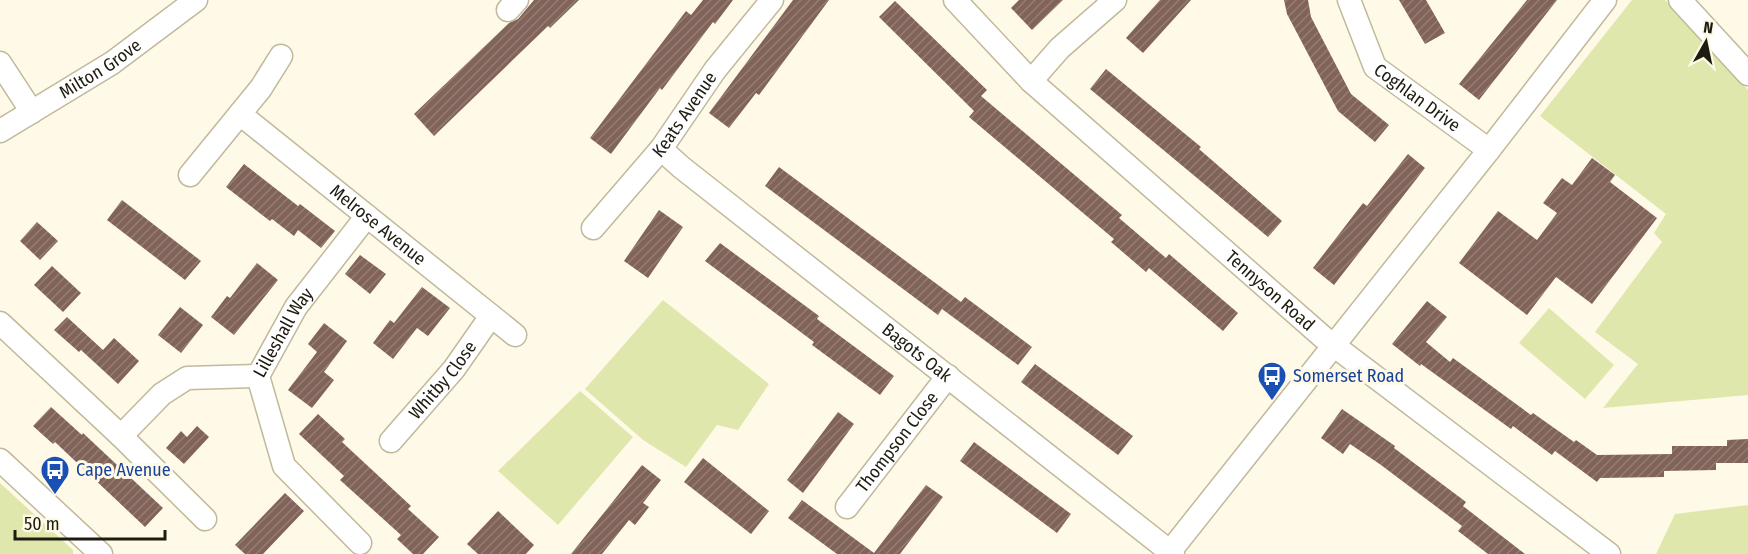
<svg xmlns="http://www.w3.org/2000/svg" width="1748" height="554" font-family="'Fira Sans Condensed',sans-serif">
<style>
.green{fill:#e0e7ad}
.building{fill:url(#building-hatch)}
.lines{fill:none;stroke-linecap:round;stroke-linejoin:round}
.minor-casing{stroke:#c1b99b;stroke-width:25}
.minor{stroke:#fff;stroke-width:22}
.labels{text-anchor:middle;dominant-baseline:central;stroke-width:6;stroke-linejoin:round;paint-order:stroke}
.street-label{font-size:18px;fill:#1e1c10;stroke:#fffae7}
.transit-label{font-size:18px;fill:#164399;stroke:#fffae7;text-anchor:start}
</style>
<defs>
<pattern id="building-hatch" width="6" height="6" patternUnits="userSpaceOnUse" patternTransform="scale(1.5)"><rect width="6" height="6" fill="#816359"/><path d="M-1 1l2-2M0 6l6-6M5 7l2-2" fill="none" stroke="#937d75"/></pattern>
</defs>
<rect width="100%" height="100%" fill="#fffae7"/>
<g class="green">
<path d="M1632 0H1665L1748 90V395L1603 408 1638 364 1595 332 1662 242 1654 233 1666 214 1540 116Z"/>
<path d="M663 300 769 384 738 430 717 425 686 467 643 440 585 389Z"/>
<path d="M1549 308 1614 365 1585 399 1519 343Z"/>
<path d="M580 391 633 437 558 525 498 471Z"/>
<path d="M0 483 73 550V554H0Z"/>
<path d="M1748 505V554H1656L1675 514Z"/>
</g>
<g class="building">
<path d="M534 0H579L550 28 548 26 434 136 414 114 509 23 518 19Z"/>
<path d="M703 0H733L715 24 713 22 662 90 660 88 611 154 590 138 686 11 691 15Z"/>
<path d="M793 0H829L759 95 756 93 729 128 709 113Z"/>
<path d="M1019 0H1063L1032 30 1011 8Z"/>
<path d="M1160 0H1191L1143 53 1126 38Z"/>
<path d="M1284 0H1308L1311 17 1351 94 1389 125 1375 142 1338 111 1287 14Z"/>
<path d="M1399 0H1426L1445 33 1425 44Z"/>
<path d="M1527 0H1557L1479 100 1459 84Z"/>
<path d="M895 1 987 90 981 96 1122 215 1119 218 1166 258 1169 254 1238 313 1223 331 1149 268 1146 272 1111 242 1114 239 969 117 974 111 879 17Z"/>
<path d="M1106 69 1201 147 1199 149 1282 221 1268 237 1090 89Z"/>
<path d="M1408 154 1425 168 1334 285 1313 268 1363 203 1367 206Z"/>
<path d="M1592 158 1615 175 1610 182 1657 218 1592 304 1556 277 1527 315 1459 263 1498 211 1537 240 1557 213 1543 203 1562 178 1572 185Z"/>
<path d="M244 164 298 206 300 204 335 231 321 248 298 230 294 236 272 219 270 221 226 187Z"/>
<path d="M779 167 961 302 965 297 1032 347 1018 365 942 309 938 315 765 186Z"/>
<path d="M122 200 201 261 185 280 107 220Z"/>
<path d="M659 210 683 227 648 278 624 261Z"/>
<path d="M37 222 58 241 40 260 20 241Z"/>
<path d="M720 243 819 316 817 319 894 376 880 395 812 345 814 342 705 261Z"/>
<path d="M360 255 386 274 370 294 345 274Z"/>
<path d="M257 263 278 280 234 335 211 317 227 296 230 298Z"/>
<path d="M52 266 81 293 63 312 34 285Z"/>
<path d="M422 287 450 308 428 336 417 328 393 359 373 343 390 320 394 323Z"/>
<path d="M1427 301 1447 317 1426 342 1450 362 1453 358 1531 415 1533 413 1574 442 1576 440 1597 455 1672 454V446H1727V440L1748 439V463H1716V470L1664 471V477L1600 478 1597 482 1555 451 1552 455 1513 426 1511 429 1421 364 1420 366 1392 344Z"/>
<path d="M180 307 203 325 181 353 158 335Z"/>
<path d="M67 317 103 350 114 338 139 361 118 384 81 350 79 352 54 330Z"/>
<path d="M324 323 347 341 324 372 334 380 312 408 288 390 317 352 308 344Z"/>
<path d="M1035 364 1133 436 1118 455 1021 382Z"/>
<path d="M51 407 82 435 83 433 163 508 145 527 55 442 53 444 33 426Z"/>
<path d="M1342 409 1395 446 1394 448 1466 502 1463 506 1525 554H1488L1458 531 1462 526 1381 465 1350 444 1343 454 1321 438Z"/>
<path d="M838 412 854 424 803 493 787 480Z"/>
<path d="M318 414 345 439 342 442 411 506 408 509 439 537 423 554H413L397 539 401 535 340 480 344 476 299 434Z"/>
<path d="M197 426 209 437 184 464 166 448 181 431 187 437Z"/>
<path d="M974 442 1071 514 1057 533 960 461Z"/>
<path d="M703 458 769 511 751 534 684 482Z"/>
<path d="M642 465 661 480 643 503 649 507 635 525 629 520 602 554H571Z"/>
<path d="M926 485 943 497 900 554H837L788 518 802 500 874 553Z"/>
<path d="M285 493 304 511 263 554H245L235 545Z"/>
<path d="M498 511 534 545 526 554H478L467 544Z"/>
</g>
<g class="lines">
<g class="minor-casing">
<g id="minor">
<path id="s1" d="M955 0 1031 81 1324 338 1609 554"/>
<path id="s2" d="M1349 0 1375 67 1489 150"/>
<path d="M1680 0 1748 74"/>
<path d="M508 10 517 0"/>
<path d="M0 63 32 112"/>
<path d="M1031 81 1060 48 1115 0"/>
<path id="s3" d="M240 114 515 335"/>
<path id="s4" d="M0 131 112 63 196 0"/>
<path id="s5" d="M661 149 681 167 1173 554"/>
<path d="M190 175 261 88 281 56"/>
<path id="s6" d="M593 228 661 149 715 70 772 0"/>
<path d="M0 323 121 436"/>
<path id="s7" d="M391 441 454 369 491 316"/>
<path d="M0 460 101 554"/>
<path id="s8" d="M847 507 948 376"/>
<path d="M205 519 121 436 162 394 187 378 258 376"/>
<path id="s9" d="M360 543 284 466 258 376 296 307 367 216"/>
<path d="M1168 554 1489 150 1605 0"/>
</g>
</g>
<use href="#minor" class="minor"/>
</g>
<defs>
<g id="bus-pin" transform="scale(1.5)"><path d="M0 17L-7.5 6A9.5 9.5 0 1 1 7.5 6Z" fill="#1a4fb4" stroke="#fffae7"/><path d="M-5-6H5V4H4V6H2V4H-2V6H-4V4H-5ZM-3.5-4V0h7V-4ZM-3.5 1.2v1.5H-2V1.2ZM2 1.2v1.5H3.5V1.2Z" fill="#fff"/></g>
</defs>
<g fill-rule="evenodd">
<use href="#bus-pin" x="1272" y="376"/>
<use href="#bus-pin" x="55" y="470"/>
</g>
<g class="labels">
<g class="street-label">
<text stroke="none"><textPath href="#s4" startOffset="118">Milton Grove</textPath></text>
<text stroke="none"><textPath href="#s2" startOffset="124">Coghlan Drive</textPath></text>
<text stroke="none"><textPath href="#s6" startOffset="146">Keats Avenue</textPath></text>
<text stroke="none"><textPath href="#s3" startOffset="177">Melrose Avenue</textPath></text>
<text stroke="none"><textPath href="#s1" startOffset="429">Tennyson Road</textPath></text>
<text stroke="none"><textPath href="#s9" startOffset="252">Lilleshall Way</textPath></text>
<text stroke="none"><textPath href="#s5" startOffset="327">Bagots Oak</textPath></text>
<text stroke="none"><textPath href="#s7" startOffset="80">Whitby Close</textPath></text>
<text stroke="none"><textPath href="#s8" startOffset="82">Thompson Close</textPath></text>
</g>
<g class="transit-label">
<text x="1293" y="376">Somerset Road</text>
<text x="76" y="470">Cape Avenue</text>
</g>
</g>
<g transform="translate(1706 42) rotate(9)" stroke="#fffae7" stroke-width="4.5" paint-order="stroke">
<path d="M0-4.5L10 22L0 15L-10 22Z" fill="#1e1c10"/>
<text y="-9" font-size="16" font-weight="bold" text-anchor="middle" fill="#1e1c10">N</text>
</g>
<path d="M15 530v9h150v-9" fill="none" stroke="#1e1c10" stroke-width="3"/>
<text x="24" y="530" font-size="18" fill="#1e1c10" stroke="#fffae7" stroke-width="4.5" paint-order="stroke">50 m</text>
</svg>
